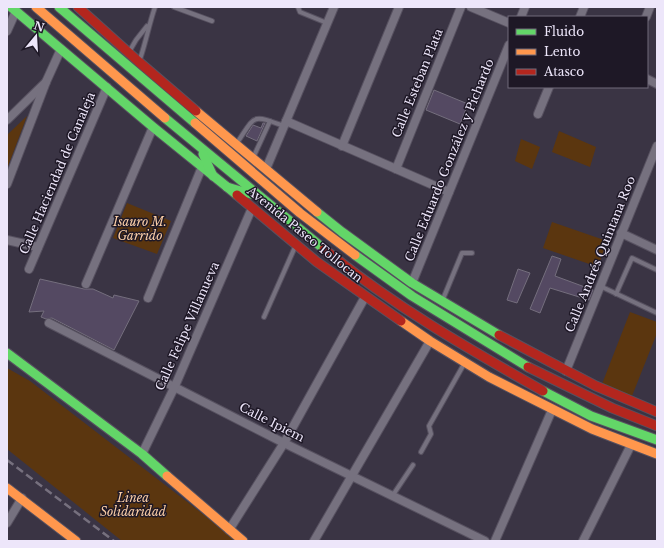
<svg xmlns="http://www.w3.org/2000/svg" width="664" height="548" font-family="'Libre Baskerville',serif">
<style>
.green{fill:#5b360f}
.building{fill:#544962;stroke:#746e7d}
.lines{fill:none;stroke-linecap:round;stroke-linejoin:round}
.lane-casing{stroke:#575160;stroke-width:6}
.street-casing{stroke:#575160;stroke-width:10}
.fast-casing{stroke:#575160;stroke-width:11}
.slow-casing{stroke:#575160;stroke-width:11}
.jam-casing{stroke:#575160;stroke-width:11}
.lane{stroke:#76717f;stroke-width:4}
.street{stroke:#76717f;stroke-width:8}
.fast{stroke:#63d668;stroke-width:9}
.slow{stroke:#ff974d;stroke-width:9}
.jam{stroke:#b3261e;stroke-width:9}
.rail{stroke:#76707e;stroke-width:2.5;stroke-dasharray:8 4;stroke-linecap:butt}
.labels{text-anchor:middle;dominant-baseline:central;stroke-width:3;stroke-linejoin:round;paint-order:stroke}
.street-label{font-size:12px;fill:#ede6fa;stroke:#1e1826}
.park-label{font-size:12px;font-style:italic;fill:#fccfa8;stroke:#1e1826}
</style>
<rect width="100%" height="100%" fill="#3a3444"/>
<g class="green">
<path d="M27 116 7 169V135Z"/>
<path d="M559 131 596 147 590 167 552 152Z"/>
<path d="M521 139 540 147 532 169 515 161Z"/>
<path d="M127 203 171 221 157 254 113 238Z"/>
<path d="M552 222 607 241 598 267 543 248Z"/>
<path d="M630 312 657 322V333L632 396 602 384Z"/>
<path d="M7 368 30 381 238 541H122L7 449Z"/>
</g>
<g class="building">
<path d="M434 90 468 104 460 124 426 110Z"/>
<path d="M263 123H265L257 141 246 136 253 125 261 128Z"/>
<path d="M552 256 561 259 555 276 593 290 589 300 550 288 540 313 530 309Z"/>
<path d="M518 269 530 273 517 303 507 300Z"/>
<path d="M40 279 84 289H93L113 298 114 295 139 301 114 350 52 318 46 319 41 317 44 311 29 312Z"/>
</g>
<g class="lines">
<g class="lane-casing">
<g id="lane">
<path d="M174 7 212 21"/>
<path d="M298 7 300 12 327 23"/>
<path d="M129 52 136 40 147 26"/>
<path d="M140 59C146 42 149 24 155 7"/>
<path d="M237 143C256 115 251 114 284 126"/>
<path d="M253 158 270 121"/>
<path d="M600 286 657 313"/>
<path d="M616 294 632 258 657 270"/>
<path d="M443 299 462 253H472"/>
<path d="M264 317 295 247"/>
<path d="M421 452 431 434 429 426 464 364"/>
<path d="M393 495 413 465"/>
</g>
</g>
<g class="street-casing">
<g id="street">
<path d="M471 7 509 23"/>
<path d="M521 17 525 7"/>
<path d="M580 17 584 7"/>
<path d="M646 17 650 7"/>
<path d="M7 31 16 11"/>
<path d="M647 79 657 84"/>
<path d="M538 114 549 87"/>
<path d="M7 120 46 82 61 49"/>
<path d="M286 121 449 192"/>
<path d="M342 146 399 7"/>
<path d="M266 169 334 7"/>
<path d="M396 169 461 7"/>
<path d="M7 184 46 82"/>
<path d="M621 233 657 250"/>
<path d="M7 240 38 247"/>
<path d="M29 269 107 87"/>
<path d="M412 283 509 45"/>
<path d="M86 284 153 127"/>
<path d="M148 298 202 167"/>
<path d="M49 323 284 443 485 541"/>
<path d="M566 371 657 146"/>
<path d="M142 454 175 386 252 208"/>
<path d="M7 523 22 498"/>
<path d="M229 530 284 443 365 297"/>
<path d="M314 541 430 341"/>
<path d="M495 541 552 410"/>
<path d="M583 541 631 445"/>
</g>
</g>
<g class="fast-casing">
<g id="fast">
<path d="M11 7 153 127 237 195"/>
<path d="M59 7 195 123"/>
<path d="M165 118 324 249"/>
<path d="M203 154 213 176"/>
<path d="M227 187 251 194"/>
<path d="M317 212 342 232 412 283 499 335"/>
<path d="M355 255 412 296 528 367"/>
<path d="M7 353 142 454 167 476"/>
<path d="M543 391 591 416 657 440"/>
</g>
</g>
<g class="slow-casing">
<g id="slow">
<path d="M36 7 165 118"/>
<path d="M196 111 317 212"/>
<path d="M195 123 300 213 355 255"/>
<path d="M401 321 430 341 489 377 592 429 657 454"/>
<path d="M167 476 243 541"/>
<path d="M7 488 76 541"/>
</g>
</g>
<g class="jam-casing">
<g id="jam">
<path d="M78 7 139 62 196 111"/>
<path d="M237 195 317 262 401 321"/>
<path d="M324 249C392 305 467 348 543 391"/>
<path d="M499 335 596 386 657 412"/>
<path d="M528 367 612 408 657 426"/>
</g>
</g>
<use href="#lane" class="lane"/>
<use href="#street" class="street"/>
<use href="#fast" class="fast"/>
<use href="#slow" class="slow"/>
<use href="#jam" class="jam"/>
<path class="rail" d="M7 460 114 541"/>
</g>
<g class="labels">
<g class="street-label">
<text transform="translate(417 83) rotate(-68)">Calle Esteban Plata</text>
<text transform="translate(449 160) rotate(-68)">Calle Eduardo González y Pichardo</text>
<text transform="translate(57 173) rotate(-67)">Calle Haciendad de Canaleja</text>
<text transform="translate(305 234) rotate(39)">Avenida Paseo Tollocan</text>
<text transform="translate(600 254) rotate(-68)">Calle Andrés Quintana Roo</text>
<text transform="translate(187 326) rotate(-66)">Calle Felipe Villanueva</text>
<text transform="translate(272 422) rotate(27)">Calle Ipiem</text>
</g>
<g class="park-label">
<text x="140" y="221">Isauro M.<tspan x="140" dy="14">Garrido</tspan></text>
<text x="133" y="497">Linea<tspan x="133" dy="14">Solidaridad</tspan></text>
</g>
</g>
<rect width="664" height="548" fill="none" stroke="#ede6fa" stroke-width="16"/>
<rect x="508" y="16" width="140" height="72" fill="#1e1826" stroke="#716a7b"/>
<rect x="516" y="29" width="20" height="6" fill="#63d668" stroke="#716a7b"/>
<text x="544" y="36" font-size="12" fill="#ede6fa">Fluido</text>
<rect x="516" y="49" width="20" height="6" fill="#ff974d" stroke="#716a7b"/>
<text x="544" y="56" font-size="12" fill="#ede6fa">Lento</text>
<rect x="516" y="69" width="20" height="6" fill="#b3261e" stroke="#716a7b"/>
<text x="544" y="76" font-size="12" fill="#ede6fa">Atasco</text>
<g transform="translate(36 36) rotate(18)" stroke="#1e1826" stroke-width="3" paint-order="stroke">
<path d="M0-3L7 15L0 10L-7 15Z" fill="#ede6fa"/>
<text y="-6" font-size="11" font-weight="bold" text-anchor="middle" fill="#ede6fa">N</text>
</g>
</svg>
